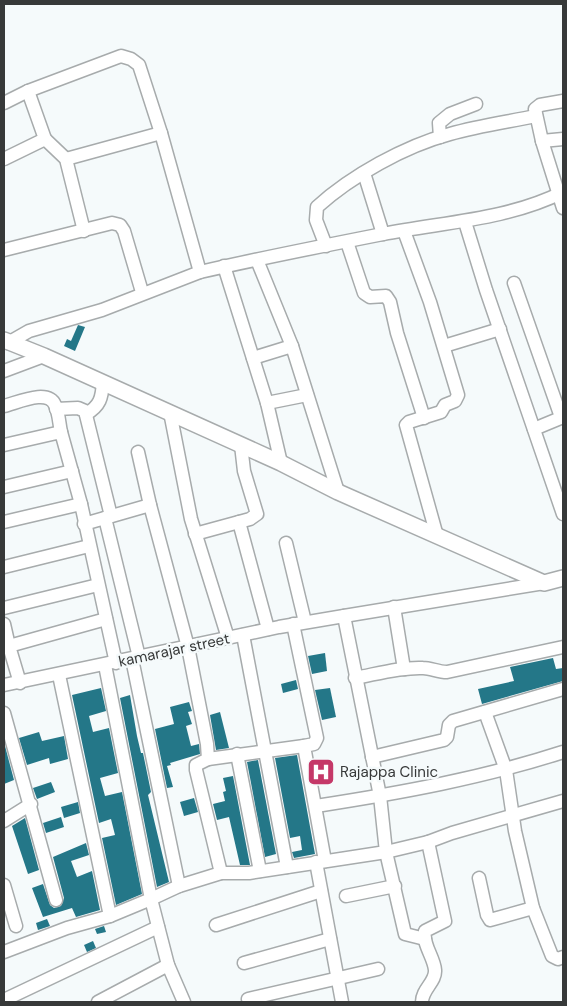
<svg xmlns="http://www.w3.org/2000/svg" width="567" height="1006" font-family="'DM Sans',sans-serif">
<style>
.building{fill:#247788}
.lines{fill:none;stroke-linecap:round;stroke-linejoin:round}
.minor-casing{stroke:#a7abac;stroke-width:15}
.major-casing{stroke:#a7abac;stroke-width:18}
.minor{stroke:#fff;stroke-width:12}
.major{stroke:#fff;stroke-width:15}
.labels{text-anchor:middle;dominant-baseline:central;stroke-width:5;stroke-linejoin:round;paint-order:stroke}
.street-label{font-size:15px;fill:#373939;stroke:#f5fafb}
.poi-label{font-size:15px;fill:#373939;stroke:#f5fafb;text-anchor:start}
</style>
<rect width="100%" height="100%" fill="#f5fafb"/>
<g class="building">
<path d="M78 325 85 327 75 351 64 346 67 339 71 341Z"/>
<path d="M325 653 327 671 312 674 308 656Z"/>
<path d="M553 658 556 669 563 668V681L482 704 478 689 514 681 510 667Z"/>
<path d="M296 680 298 689 283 693 281 684Z"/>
<path d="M101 688 106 711 89 716 93 732 109 728 118 773 100 778 105 796 122 792 142 894 116 905 102 838 115 835 111 819 99 823 72 695Z"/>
<path d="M330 688 336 717 322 720 315 690Z"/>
<path d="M130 695 137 736 141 753H143L151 792 148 795 169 882 157 887 120 698Z"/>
<path d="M189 702 192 711 188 712 192 724 186 726 191 746 199 744 200 754 170 763 171 765 167 766 173 787 167 788 155 729 174 724 170 707Z"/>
<path d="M220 712 229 748 216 750 210 715Z"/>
<path d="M39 732 42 741 64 736 68 759 50 764 49 758 27 765 19 738Z"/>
<path d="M5 746 14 780 4 784V747Z"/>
<path d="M297 755 315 854 294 858 292 852 302 850 300 836 290 838 275 758Z"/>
<path d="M258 760 276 854 265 857 247 762Z"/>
<path d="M328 765 330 777 318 779 316 767Z"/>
<path d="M233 776 250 865H240L229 817 217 820 213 804 225 801 223 792 226 791 223 778Z"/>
<path d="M51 782 55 792 37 799 33 788Z"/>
<path d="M194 798 198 812 184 816 180 802Z"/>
<path d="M78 802 80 813 64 818 61 807Z"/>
<path d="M61 817 64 827 46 833 43 823Z"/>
<path d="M25 818 39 870 28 874 12 826Z"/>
<path d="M86 843 89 855 71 861 77 877 92 871 100 910 76 917 72 908 43 917 32 888 43 884 50 905 54 908 61 906 64 898 53 857Z"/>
<path d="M47 919 50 926 38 930 36 923Z"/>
<path d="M104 926 106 932 97 934 95 929Z"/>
<path d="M93 941 96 948 87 952 84 945Z"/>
</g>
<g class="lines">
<g class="minor-casing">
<g id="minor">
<path d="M563 101 540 105 535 109 542 141 563 208"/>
<path d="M4 103 28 91 121 56 131 59 139 65 161 133 200 272C261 258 322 246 383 234 443 222 507 220 563 192"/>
<path d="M440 137 439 123 450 114 476 104"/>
<path d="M45 139 66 159 84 231"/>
<path d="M542 141 563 139"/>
<path d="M4 159 45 139 28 91"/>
<path d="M66 159 161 133"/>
<path d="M364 173 383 234"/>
<path d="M465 222 486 290 563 514"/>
<path d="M404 231 430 302 458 395 455 401 445 405 441 412 409 422 406 425 437 536"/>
<path d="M347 242 364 293 370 297 386 296 390 302 397 333 424 418"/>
<path d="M326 246 316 220 317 207C351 176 405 146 450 134 478 126 507 122 536 116"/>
<path d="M4 250 112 223 120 225 124 231 142 292"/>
<path d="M257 260 292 346 338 492"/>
<path d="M224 266 267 403 281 463"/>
<path d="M514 283 561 417"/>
<path d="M8 343 29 331 102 310 200 272"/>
<path d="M444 346 500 329"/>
<path d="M253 358 292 346"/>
<path d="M4 371 44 356"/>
<path d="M267 403 307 395"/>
<path d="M4 406C17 403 48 388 55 405 59 413 59 423 61 432"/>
<path d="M56 409 78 408 85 411 111 516"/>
<path d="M170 412 191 519 228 638"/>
<path d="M86 414C100 406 102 398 103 382"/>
<path d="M534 429 563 417"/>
<path d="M4 445 61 432 81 504"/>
<path d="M138 452 150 505"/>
<path d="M4 487 72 471"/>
<path d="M105 518 139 657"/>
<path d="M4 522 81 504 116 663"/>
<path d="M239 522 268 629"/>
<path d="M84 524 150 505 188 647 207 744 208 759 196 765V770L221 873"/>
<path d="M195 534 250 519 257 514 244 471 241 445"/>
<path d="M286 543 305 622"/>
<path d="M4 567 89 546"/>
<path d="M394 607 404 669"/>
<path d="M4 608 98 585"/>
<path d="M4 624 9 646"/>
<path d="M293 624 317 738 314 744 304 746 325 861"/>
<path d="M243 635 287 867"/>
<path d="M132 659 179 886"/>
<path d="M59 675 110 916 151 899 105 665"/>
<path d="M355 678C377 674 400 667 423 668 431 668 438 672 447 672L563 647"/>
<path d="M20 683 9 646 106 619"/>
<path d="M4 685 279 627 344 616"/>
<path d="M485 712 506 770 515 831 533 908 552 956 558 959 563 957"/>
<path d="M4 713 56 900"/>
<path d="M237 754 260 871"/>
<path d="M372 757 444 740 447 737 449 725 453 721 563 689"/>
<path d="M208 759 304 746"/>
<path d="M316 806C400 793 483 778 563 752"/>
<path d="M4 821 31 804"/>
<path d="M316 862 342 1002"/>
<path d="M479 878 487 915 490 920 533 908"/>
<path d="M4 885 16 926"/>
<path d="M346 896 395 886"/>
<path d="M216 925 321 891"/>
<path d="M425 939 405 934 386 852 428 842"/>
<path d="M4 952 67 928 110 916"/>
<path d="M244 963 330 939"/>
<path d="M248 999 378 969"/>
<path d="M4 1000 158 927"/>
<path d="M98 1002 168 965"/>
<path d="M184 1002 168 965 151 899 179 886 221 873H249L386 852 380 796 344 616 544 583"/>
<path d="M422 1002C422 989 436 982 435 970 434 957 422 944 425 931L445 921 428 842 452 833 563 801"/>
</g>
</g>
<g class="major-casing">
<path id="major" d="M4 340 44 356 281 463 338 492 544 583 563 578"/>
</g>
<use href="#minor" class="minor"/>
<use href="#major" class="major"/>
</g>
<defs>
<g id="hospital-square" transform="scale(1.4375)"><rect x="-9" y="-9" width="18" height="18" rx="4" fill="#c53868" stroke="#f5fafb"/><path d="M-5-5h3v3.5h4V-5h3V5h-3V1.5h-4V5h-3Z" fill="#fff"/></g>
</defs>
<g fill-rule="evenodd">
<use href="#hospital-square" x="321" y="772"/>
</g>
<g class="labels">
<g class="street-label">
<text transform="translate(174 650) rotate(-12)">kamarajar street</text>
</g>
<g class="poi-label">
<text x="340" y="772">Rajappa Clinic</text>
</g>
</g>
<rect width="567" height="1006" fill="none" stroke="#373939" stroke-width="10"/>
</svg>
